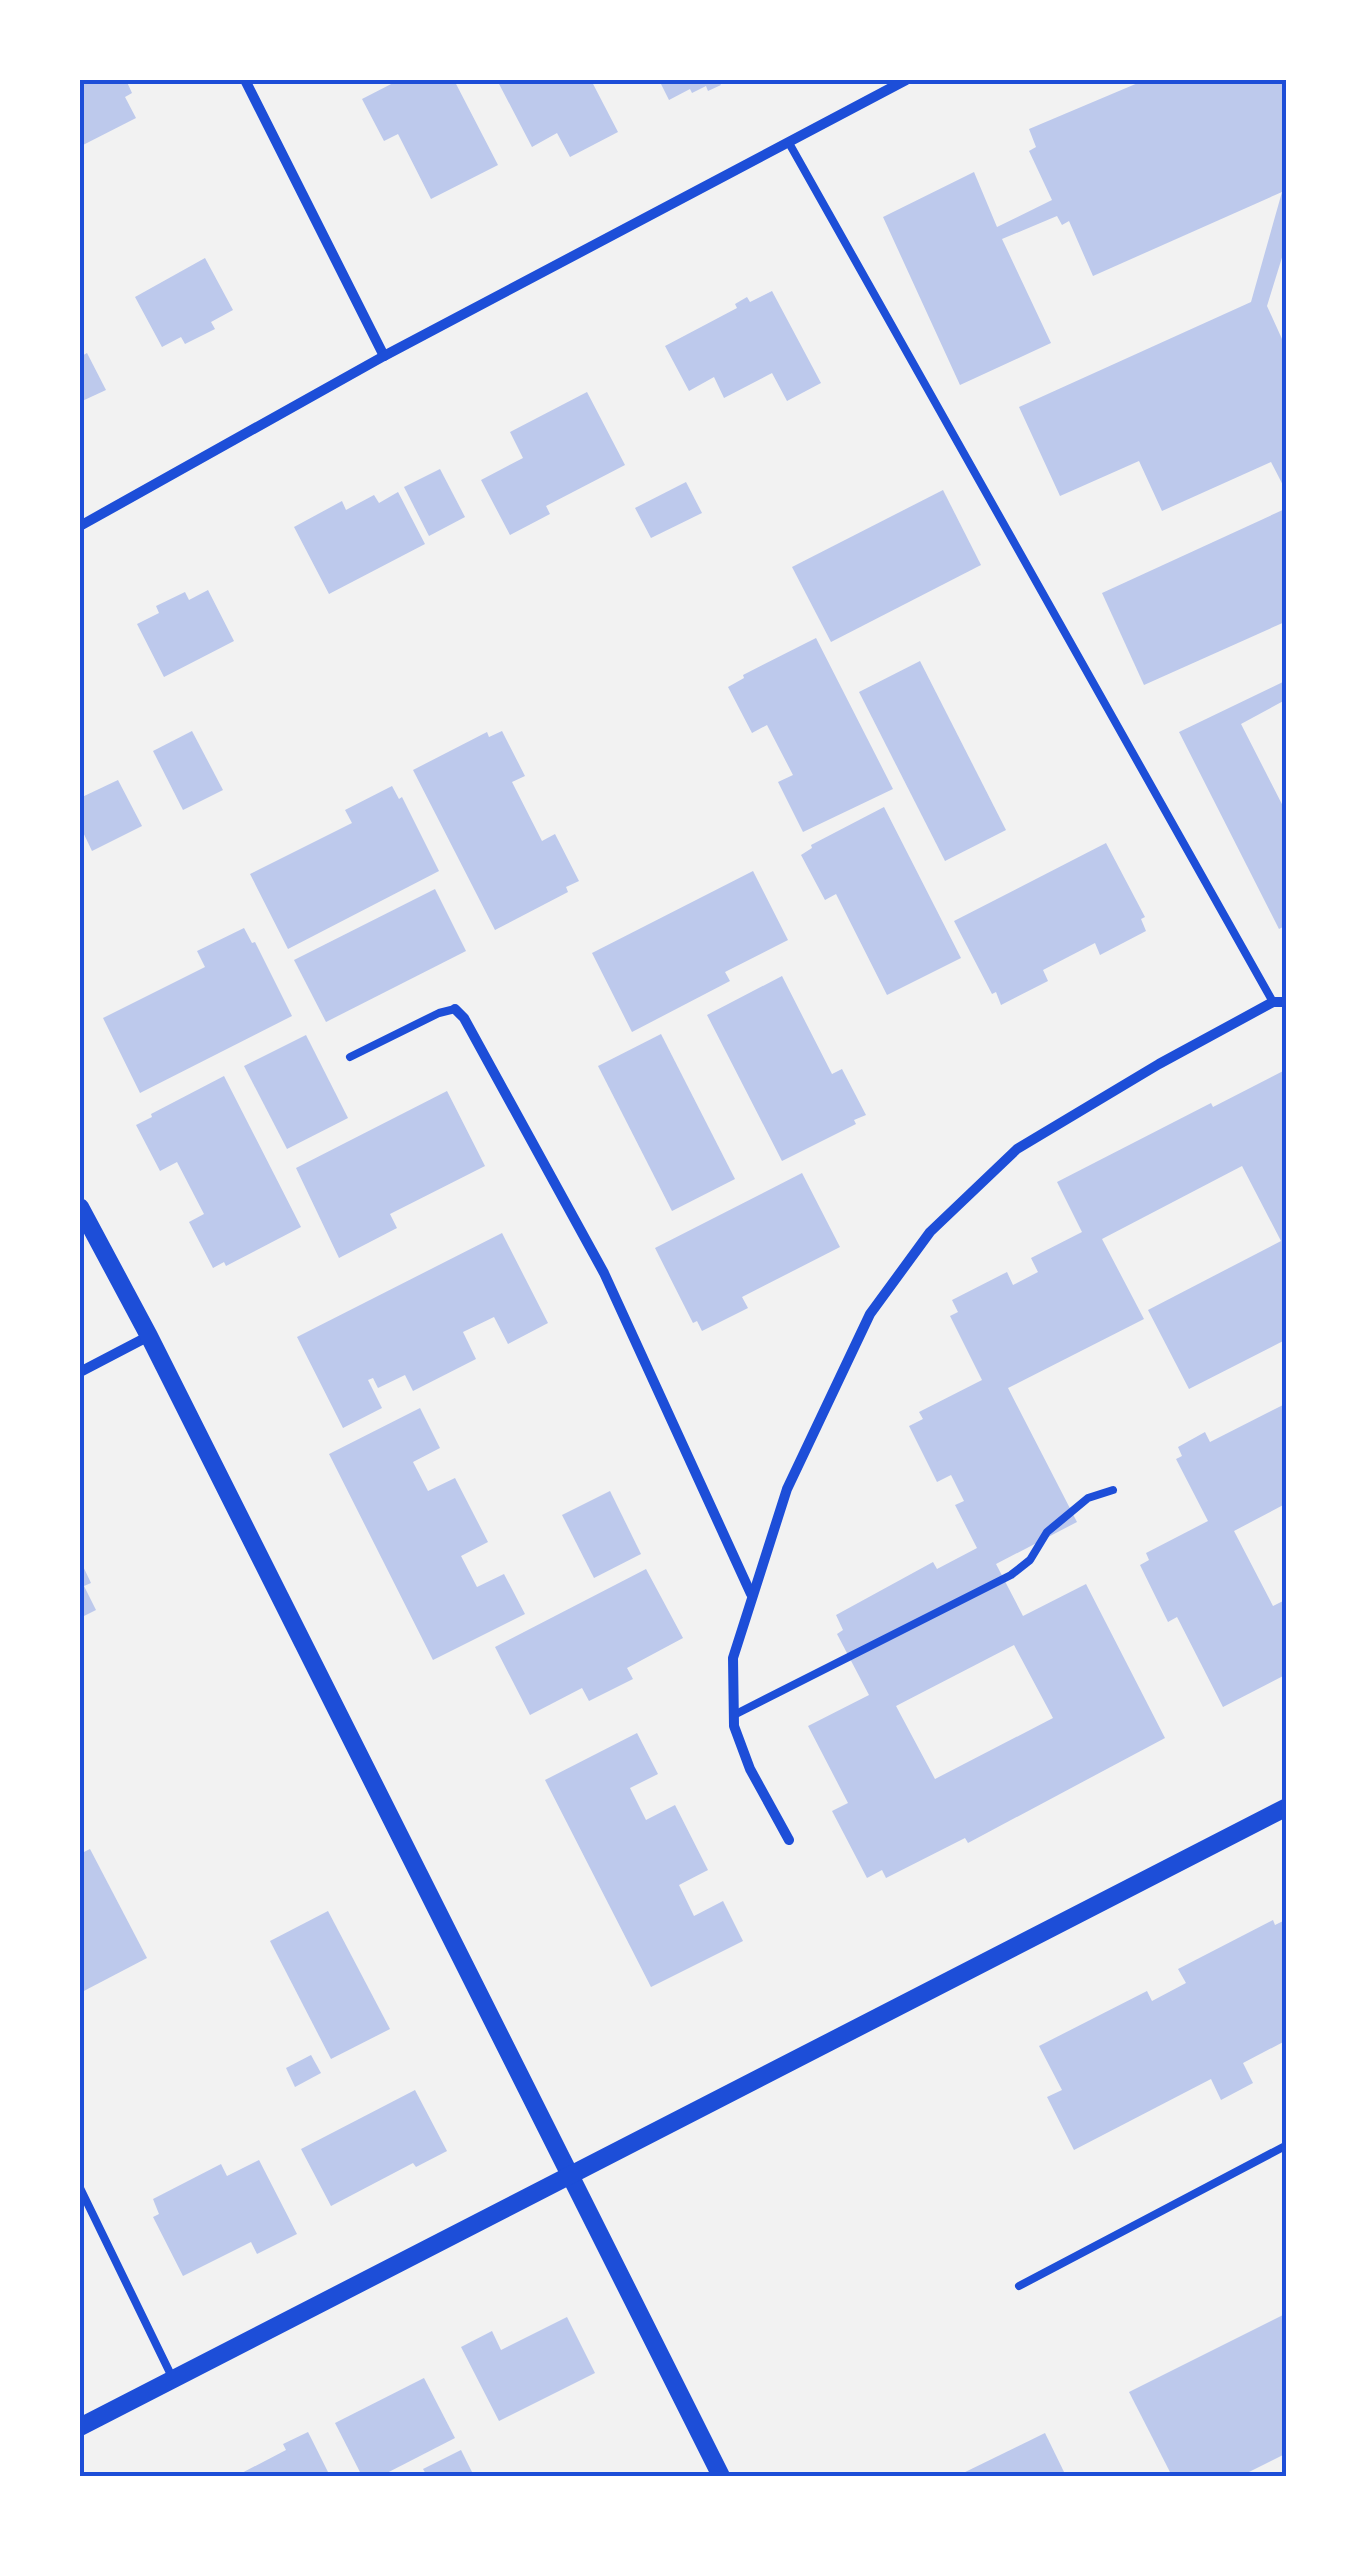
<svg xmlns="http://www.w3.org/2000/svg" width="1367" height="2556" font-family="'Varela Round',sans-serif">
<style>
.building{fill:#bdc9ec;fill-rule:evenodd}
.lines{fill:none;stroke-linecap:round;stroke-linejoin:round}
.service{stroke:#1d4ed8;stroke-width:8}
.minor{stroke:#1d4ed8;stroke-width:10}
.tertiary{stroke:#1d4ed8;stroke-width:18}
.neatline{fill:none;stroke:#1d4ed8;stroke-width:4}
</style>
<rect width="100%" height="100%" fill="#f2f2f2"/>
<g class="building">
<path d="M80 80H126L132 93 125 97 136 118 83 145 80 139Z"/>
<path d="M399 80H454L498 165 431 199 398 134 384 141 362 99Z"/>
<path d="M502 80H591L618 132 570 157 557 133 532 147 498 82Z"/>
<path d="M659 80H718L721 85 708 91 706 86 692 93 690 89 669 100Z"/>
<path d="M1145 80H1287V252L1284 251 1267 306 1287 350V404L1284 405 1287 412V493L1271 462 1162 511 1139 461 1060 496 1019 407 1251 302 1282 192 1093 276 1069 221 1062 225 1057 216 1002 239 1051 343 960 385 883 217 974 172 997 227 1052 200 1029 151 1036 147 1029 129Z"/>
<path d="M205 258 233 310 211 322 215 329 185 344 181 337 162 347 135 297Z"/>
<path d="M772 291 821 383 787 401 772 373 724 398 714 377 689 391 665 346 737 308 735 304 747 297 750 302Z"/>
<path d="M87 353 106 390 80 402V357Z"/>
<path d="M587 392 625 465 546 506 550 514 510 535 481 480 523 458 510 432Z"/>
<path d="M440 469 465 517 429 536 404 487Z"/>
<path d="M686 482 702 513 651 538 635 508Z"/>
<path d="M943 490 981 565 831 642 792 567Z"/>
<path d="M398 492 425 544 329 594 294 527 342 501 346 510 374 495 379 503Z"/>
<path d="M1287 508V621L1144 685 1102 593Z"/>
<path d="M208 590 234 641 164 677 137 624 159 613 156 606 185 592 189 600Z"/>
<path d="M816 638 893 789 803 832 778 782 793 775 767 725 752 733 728 687 744 678 743 675Z"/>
<path d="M920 661 1006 830 945 861 859 692Z"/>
<path d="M1287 680V699L1241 724 1287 814V925L1279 929 1179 732Z"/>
<path d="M192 731 223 790 183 810 153 751Z"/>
<path d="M502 731 525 776 512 782 542 841 555 834 579 881 566 887 568 892 495 930 413 770 487 732 489 737Z"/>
<path d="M118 780 142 826 92 851 80 826V798Z"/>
<path d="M392 786 399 799 402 797 439 871 288 949 250 874 352 823 345 810Z"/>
<path d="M884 807 961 958 887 995 836 894 825 900 801 855 812 848 811 845Z"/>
<path d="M1106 843 1145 917 1141 919 1146 931 1100 955 1095 943 1043 970 1048 981 1001 1005 996 992 992 994 954 921Z"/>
<path d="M753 871 788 940 725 972 730 981 632 1032 592 953Z"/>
<path d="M435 889 466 951 326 1022 294 960Z"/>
<path d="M244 928 252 943 255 942 292 1016 140 1093 103 1018 205 967 197 951Z"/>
<path d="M782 976 832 1074 842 1069 866 1115 854 1120 856 1124 782 1161 707 1015Z"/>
<path d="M661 1034 735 1179 672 1211 598 1066Z"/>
<path d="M306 1035 348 1118 287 1149 244 1066Z"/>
<path d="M1287 1069V1339L1189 1389 1148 1310 1281 1241 1242 1166 1102 1239 1144 1319 1008 1388 1077 1522 996 1564 1023 1616 1086 1584 1165 1738 968 1843 965 1838 886 1878 882 1870 867 1878 832 1811 848 1803 808 1726 869 1695 837 1634 843 1630 836 1615 933 1562 937 1569 977 1548 955 1505 964 1501 951 1475 937 1482 909 1426 923 1419 919 1412 982 1380 950 1316 958 1312 952 1300 1007 1272 1013 1285 1038 1272 1031 1258 1082 1232 1057 1182 1211 1103 1213 1107ZM1014 1645 1053 1718 935 1779 896 1706Z"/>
<path d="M224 1076 301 1227 226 1266 224 1262 213 1268 189 1222 204 1214 177 1162 160 1171 136 1125 152 1117 151 1114Z"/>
<path d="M447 1091 485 1166 390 1214 397 1228 339 1258 296 1168Z"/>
<path d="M802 1173 840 1247 742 1297 748 1308 702 1331 697 1321 693 1323 655 1248Z"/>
<path d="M502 1233 548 1323 508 1344 494 1317 463 1332 476 1359 413 1391 405 1375 378 1388 373 1378 368 1380 382 1408 343 1428 297 1337Z"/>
<path d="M1287 1403V1503L1234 1531 1273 1606 1287 1599V1674L1223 1707 1177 1617 1168 1622 1140 1565 1149 1560 1146 1553 1208 1521 1176 1459 1182 1456 1178 1447 1205 1432 1210 1442Z"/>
<path d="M420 1408 440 1448 413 1462 428 1491 455 1478 488 1542 461 1556 477 1587 504 1574 525 1614 433 1660 329 1454Z"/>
<path d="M610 1491 641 1554 594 1578 562 1515Z"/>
<path d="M80 1560 91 1583 84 1586 96 1610 80 1618Z"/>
<path d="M646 1569 683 1638 627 1668 633 1679 589 1701 582 1688 530 1715 495 1647Z"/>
<path d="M637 1733 658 1774 630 1788 646 1820 675 1805 708 1870 679 1885 694 1916 723 1901 743 1941 651 1987 545 1780Z"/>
<path d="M90 1849 147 1958 80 1993V1854Z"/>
<path d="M328 1911 390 2029 331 2059 270 1941Z"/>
<path d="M1287 1919V2040L1243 2063 1253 2083 1221 2100 1211 2079 1074 2150 1047 2097 1062 2090 1039 2046 1147 1991 1152 2001 1186 1983 1178 1969 1273 1920 1275 1925Z"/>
<path d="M311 2055 321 2073 295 2087 286 2068Z"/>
<path d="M415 2090 447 2151 416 2167 413 2163 331 2206 301 2149Z"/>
<path d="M259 2160 297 2234 257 2254 251 2242 183 2276 153 2217 159 2214 153 2199 221 2164 227 2176Z"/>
<path d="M1287 2313V2453L1241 2476H1172L1129 2392Z"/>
<path d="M567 2317 595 2373 499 2421 461 2347 492 2331 501 2350Z"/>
<path d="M424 2378 455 2438 381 2476H362L335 2423Z"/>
<path d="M308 2432 330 2476H236L286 2450 283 2444Z"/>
<path d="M1045 2433 1066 2476H957Z"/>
<path d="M461 2450 474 2476H427L423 2469Z"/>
</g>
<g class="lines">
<g class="service">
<path d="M789 143 1273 1002"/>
<path d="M350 1057 439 1013 455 1009"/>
<path d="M734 1715 1011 1575 1030 1560 1047 1532 1088 1498 1113 1490"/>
<path d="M80 2188 173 2379"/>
<path d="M1019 2286 1287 2145"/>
</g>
<g class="minor">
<path d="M245 80 384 356"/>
<path d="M80 526 384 356 906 80"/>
<path d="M455 1009 464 1018 604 1273 751 1594"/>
<path d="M80 1372 149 1336"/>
<path d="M789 1840 750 1769 734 1726 733 1658 787 1489 870 1314 930 1232 1017 1149 1159 1064 1273 1002H1287"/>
</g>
<g class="tertiary">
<path d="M80 1207 149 1336 721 2476"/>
<path d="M80 2427 1287 1807"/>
</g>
</g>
<rect width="1367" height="2556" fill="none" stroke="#ffffff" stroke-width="165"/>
<rect x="82" y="82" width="1202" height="2392" class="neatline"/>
</svg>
